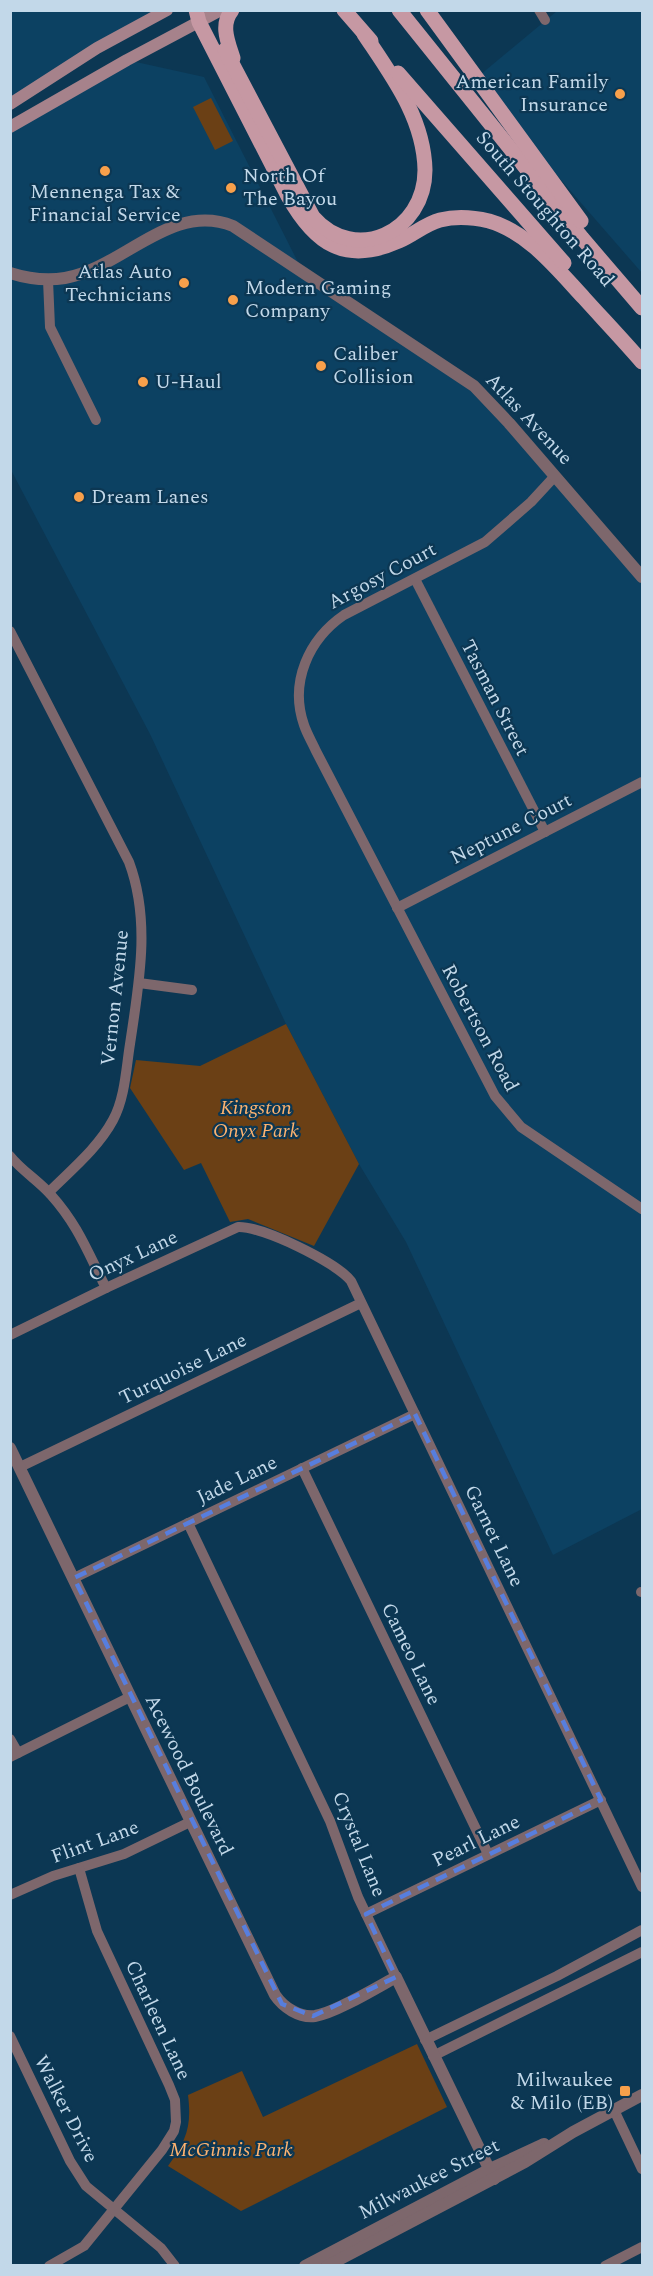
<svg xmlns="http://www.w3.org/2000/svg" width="653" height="2276" font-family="Spectral,serif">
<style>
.built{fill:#0c4162}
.green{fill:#6b4015}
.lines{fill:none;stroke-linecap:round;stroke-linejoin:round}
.minor{stroke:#7d676c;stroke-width:10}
.tertiary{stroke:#7d676c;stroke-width:12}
.secondary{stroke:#a6828b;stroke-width:12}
.primary{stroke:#c698a3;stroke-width:15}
.marked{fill:none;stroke:#577ede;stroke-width:4.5;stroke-dasharray:12 8;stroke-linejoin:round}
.poi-dot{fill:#f8a04b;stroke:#0c3753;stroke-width:2}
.labels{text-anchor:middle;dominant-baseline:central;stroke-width:4.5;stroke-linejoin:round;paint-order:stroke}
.poi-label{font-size:20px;fill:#c2d8e9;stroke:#0c3753;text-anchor:start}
.street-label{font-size:20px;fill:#c2d8e9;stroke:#0c3753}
.park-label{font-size:20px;font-style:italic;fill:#fdb370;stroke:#0c3753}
</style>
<rect width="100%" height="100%" fill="#0c3753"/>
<g class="built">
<path d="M11 11H167L11 104Z"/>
<path d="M557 11H642V273L474 80Z"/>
<path d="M127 60 204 77 303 272 474 386 642 577V1509L553 1555 406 1242 359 1164 286 1024 150 734 11 470 10 127Z"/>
</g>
<g class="green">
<path d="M211 98 233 141 215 150 193 107Z"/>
<path d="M286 1024 359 1164 314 1246 248 1219 230 1222 201 1163 184 1170 130 1088 136 1060 200 1066Z"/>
<path d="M417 2044 447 2107 241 2211 168 2166C186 2141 192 2127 188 2095L242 2071 263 2117Z"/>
</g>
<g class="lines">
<g class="minor">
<path d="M539 10 545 20"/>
<path d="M48 280 50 327 96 420"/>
<path d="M555 476 531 502 485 542 344 615C309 639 289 682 304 725 307 734 312 742 316 751L495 1096 521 1127 642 1209"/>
<path d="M415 579 545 832"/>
<path d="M10 631 129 862C151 921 139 983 130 1044 126 1069 125 1098 113 1120 98 1148 71 1170 49 1192"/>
<path d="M397 908 642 782"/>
<path d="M139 983 192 990"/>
<path d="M10 1156C22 1171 39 1181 51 1195 78 1225 88 1253 106 1288"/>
<path d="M10 1335 106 1288 238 1227C262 1226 336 1262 351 1281L642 1887"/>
<path d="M20 1467 361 1303"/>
<path d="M302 1468 488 1854"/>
<path d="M188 1523 330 1821 358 1897 396 1977"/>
<path d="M74 1578 415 1414"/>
<path d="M641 1592H642"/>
<path d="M10 1739 18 1753"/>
<path d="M10 1757 130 1697"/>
<path d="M10 1895 53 1876 124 1854 190 1822"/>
<path d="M366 1914 601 1800"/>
<path d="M10 2036 70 2161 86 2186 161 2248 175 2266"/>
<path d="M425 2040 557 1976 642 1930"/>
<path d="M433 2056 642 1952"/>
<path d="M614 2110 642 2169"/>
<path d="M49 2266 84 2246 162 2150 174 2131 176 2122 175 2100 169 2085 97 1931 79 1868"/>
<path d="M605 2266 642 2247"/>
</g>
<g class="tertiary">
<path d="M10 273C29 279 46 281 65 278 123 268 171 201 233 226L474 386 509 423 642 577"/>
<path d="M10 1448 275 1995C283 2007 299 2018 315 2016 335 2013 376 1988 396 1977L494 2179"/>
<path d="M305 2266 490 2169 544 2144"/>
<path d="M327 2266 525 2162 573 2132 642 2095"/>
</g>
<g class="secondary">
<path d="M10 104 97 48 167 10"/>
<path d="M10 127 127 60 221 10"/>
</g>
<g class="primary">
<path d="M196 10 199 22 288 196C315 244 345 265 399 241 413 235 425 224 440 220 456 216 472 217 489 221 528 232 557 269 584 298 603 319 623 340 642 362"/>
<path d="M232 10C220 25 228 42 233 58"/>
<path d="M344 10 371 41"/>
<path d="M399 10 582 238 642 308"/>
<path d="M427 10 581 221"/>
<path d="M225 50 313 217C355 265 425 232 425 170 424 118 392 76 364 34"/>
<path d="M398 73 564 263"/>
</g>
</g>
<path class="marked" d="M415 1414 601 1800 366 1914 396 1977 313 2016 282 2004 74 1578Z"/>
<g class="poi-dot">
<circle cx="620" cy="94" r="6"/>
<circle cx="105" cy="171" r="6"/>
<circle cx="231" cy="188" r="6"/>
<circle cx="184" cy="283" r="6"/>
<circle cx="233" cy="300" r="6"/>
<circle cx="321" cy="366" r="6"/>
<circle cx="143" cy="382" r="6"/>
<circle cx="79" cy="497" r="6"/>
<rect x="619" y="2085" width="12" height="12" rx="3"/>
</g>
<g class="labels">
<g class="poi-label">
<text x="608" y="82" text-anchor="end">American Family<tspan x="608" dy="23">Insurance</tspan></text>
<text x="243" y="176">North Of<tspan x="243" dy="23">The Bayou</tspan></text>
<text x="105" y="192" text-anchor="middle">Mennenga Tax &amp;<tspan x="105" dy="23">Financial Service</tspan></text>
<text x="172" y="272" text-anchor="end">Atlas Auto<tspan x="172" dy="23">Technicians</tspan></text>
<text x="245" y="288">Modern Gaming<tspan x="245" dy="23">Company</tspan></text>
<text x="333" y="354">Caliber<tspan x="333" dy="23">Collision</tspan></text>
<text x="155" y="382">U-Haul</text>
<text x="91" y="497">Dream Lanes</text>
<text x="613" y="2080" text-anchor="end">Milwaukee<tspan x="613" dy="23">&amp; Milo (EB)</tspan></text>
</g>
<g class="street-label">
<text transform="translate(545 209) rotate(49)">South Stoughton Road</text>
<text transform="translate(529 419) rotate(47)">Atlas Avenue</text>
<text transform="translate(382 576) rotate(-28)">Argosy Court</text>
<text transform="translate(495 698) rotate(63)">Tasman Street</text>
<text transform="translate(511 829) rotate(-27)">Neptune Court</text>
<text transform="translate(115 998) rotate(-84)">Vernon Avenue</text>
<text transform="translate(480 1028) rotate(62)">Robertson Road</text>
<text transform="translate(133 1256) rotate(-25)">Onyx Lane</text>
<text transform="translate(183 1369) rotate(-26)">Turquoise Lane</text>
<text transform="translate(237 1480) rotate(-26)">Jade Lane</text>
<text transform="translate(494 1536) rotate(64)">Garnet Lane</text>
<text transform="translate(411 1654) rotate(64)">Cameo Lane</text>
<text transform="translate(189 1775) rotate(64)">Acewood Boulevard</text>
<text transform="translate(476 1841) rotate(-26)">Pearl Lane</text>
<text transform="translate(95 1842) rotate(-20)">Flint Lane</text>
<text transform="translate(359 1844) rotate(68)">Crystal Lane</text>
<text transform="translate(158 2020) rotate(65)">Charleen Lane</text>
<text transform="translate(66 2109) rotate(63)">Walker Drive</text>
<text transform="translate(429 2179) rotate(-27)">Milwaukee Street</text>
</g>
<g class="park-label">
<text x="256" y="1108">Kingston<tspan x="256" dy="23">Onyx Park</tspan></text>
<text x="231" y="2150">McGinnis Park</text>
</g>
</g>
<rect width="653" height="2276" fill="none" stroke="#c2d8e9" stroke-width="24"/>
</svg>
